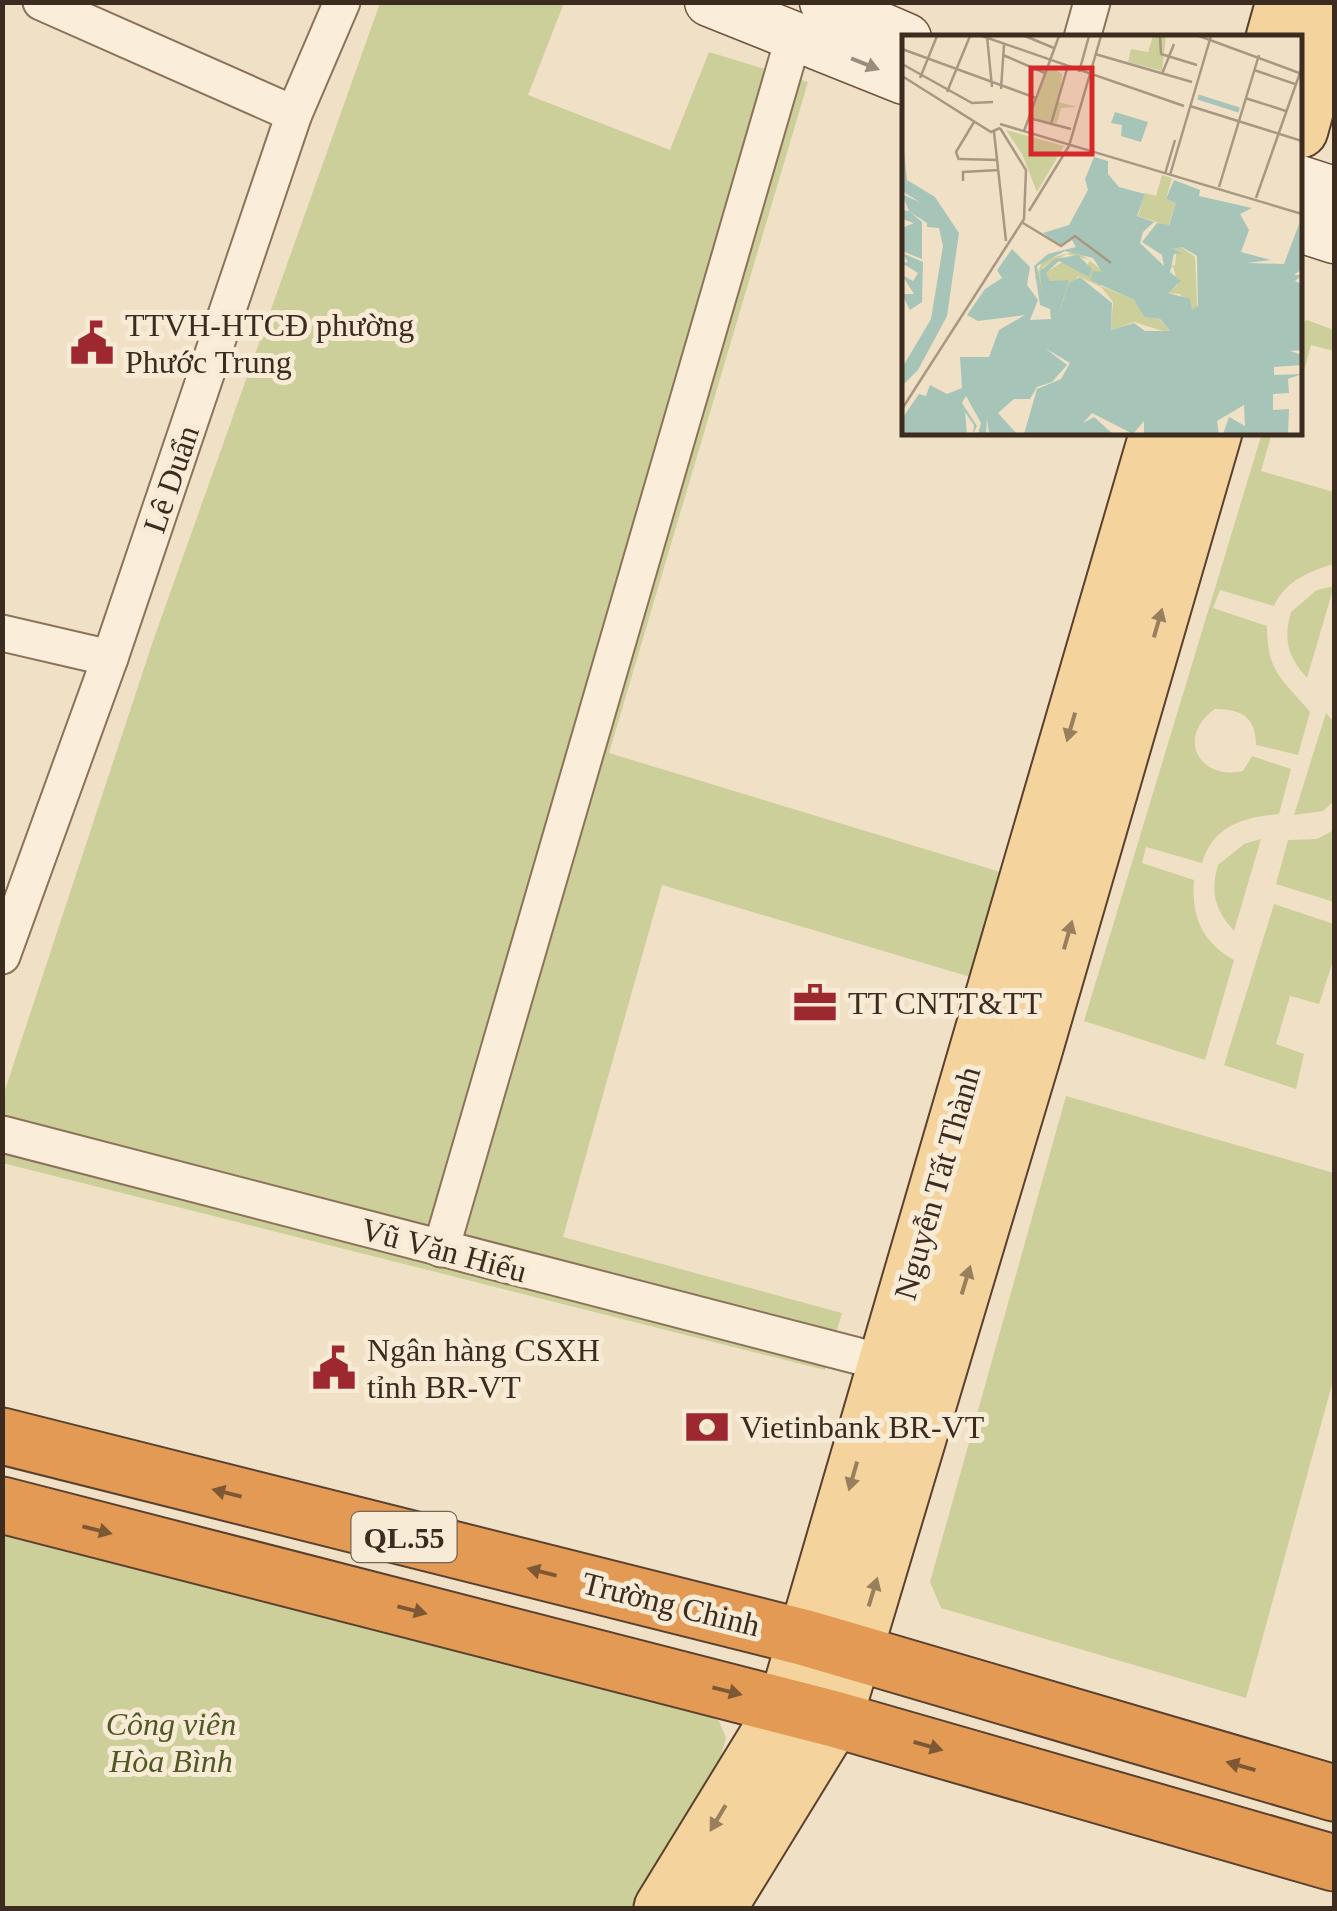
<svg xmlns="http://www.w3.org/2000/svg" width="1337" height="1911" font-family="'Times New Roman',serif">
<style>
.green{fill:#cccf99}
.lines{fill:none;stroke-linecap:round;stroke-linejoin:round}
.street-casing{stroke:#8d725a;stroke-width:39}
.secondary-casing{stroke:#6f533d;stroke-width:51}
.primary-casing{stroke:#5a402f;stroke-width:59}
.highway-casing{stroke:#5a402f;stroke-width:59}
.street{stroke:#faeeda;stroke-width:35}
.secondary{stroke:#faeeda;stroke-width:48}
.primary{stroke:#f4d39d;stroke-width:55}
.highway{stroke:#e29a54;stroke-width:55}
.oneway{fill:#9b8c7c}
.oneway2{fill:#987f5e}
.oneway3{fill:#7e5734}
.labels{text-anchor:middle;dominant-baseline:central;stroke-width:10;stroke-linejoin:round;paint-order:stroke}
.shield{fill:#f7ebd6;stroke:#746556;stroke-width:2.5}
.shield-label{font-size:30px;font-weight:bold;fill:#3c2b1f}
.poi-label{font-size:32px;fill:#3c2b1f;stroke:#f7ebd6;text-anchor:start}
.street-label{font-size:32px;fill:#3c2b1f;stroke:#f7ebd6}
.park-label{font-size:32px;font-style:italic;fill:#505925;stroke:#f7ebd6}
.inset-river{fill:none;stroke:#a7c4b9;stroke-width:5}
.inset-road{fill:none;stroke:#a89883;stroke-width:2.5}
.view{fill:#d62828;fill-opacity:0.15;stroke:#d62828;stroke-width:5}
.inset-edge{fill:none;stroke:#3c2b1f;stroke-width:5}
</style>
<rect width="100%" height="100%" fill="#f0e1c6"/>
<g class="green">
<path d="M380 3H564L528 95 670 150 709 52 808 82 609 753 1007 874 977 979 662 885 563 1237 842 1313 825 1370 3 1163V1096L153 641Z"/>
<path d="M1307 320 1334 330V351L1311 345 1300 385V324Z"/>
<path d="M1262 433H1272L1261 471 1334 492V564C1310 571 1285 581 1274 606L1220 590 1213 608 1267 626C1267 674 1283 679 1310 712L1298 755 1256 745C1256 717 1241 709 1215 709 1176 736 1198 781 1243 771L1252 756 1291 769 1279 814C1243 817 1213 826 1202 863L1146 847 1142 863 1194 880C1191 916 1202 942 1234 960L1205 1060 1084 1021Z"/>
<path d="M1334 586 1307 678C1288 657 1283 640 1291 612L1317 590Z"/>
<path d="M1326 713 1334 722V801L1323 811 1294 815Z"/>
<path d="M1334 830V902L1276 884 1288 840 1317 839Z"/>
<path d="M1261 839 1234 931C1215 910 1210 893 1218 865L1244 844Z"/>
<path d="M1274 904 1334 924V958L1319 1004 1290 996 1276 1044 1304 1054 1296 1089 1224 1065Z"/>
<path d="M1066 1096 1334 1173V1377L1246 1698 941 1608 930 1582Z"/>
<path d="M3 1528 679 1700 719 1721 726 1738 720 1760 640 1908H3Z"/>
</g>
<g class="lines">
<g class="street-casing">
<g id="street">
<path d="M41 2 294 114"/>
<path d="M1082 38 1092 2"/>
<path d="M2 633 110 658"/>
<path d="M2 956 110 658 294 114 342 2"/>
<path d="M2 1134 885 1363"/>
<path d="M441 1249 794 36"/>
</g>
</g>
<g class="secondary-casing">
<g id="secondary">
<path d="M709 2 904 80"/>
<path d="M824 2 907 38"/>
<path d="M1300 180 1334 191"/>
<path d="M1300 228 1334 239"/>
</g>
</g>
<g class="primary-casing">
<g id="primary">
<path d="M1274 38 1284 2"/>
<path d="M1300 130 1334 7"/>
<path d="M662 1908 786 1706 1158 432"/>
<path d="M718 1908 834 1719 1034 1051 1214 432"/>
</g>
</g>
<g class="highway-casing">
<g id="highway">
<path d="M2 1436 806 1638 1334 1793"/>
<path d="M2 1505 834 1719 1334 1863"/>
</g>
</g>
<use href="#street" class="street"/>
<use href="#secondary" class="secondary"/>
<use href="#primary" class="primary"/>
<use href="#highway" class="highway"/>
</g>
<defs><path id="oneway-solid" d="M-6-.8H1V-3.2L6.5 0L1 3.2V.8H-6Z" transform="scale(2.5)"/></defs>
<use class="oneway" href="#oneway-solid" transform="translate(865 64) rotate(22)"/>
<g class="oneway2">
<use href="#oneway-solid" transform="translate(1158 623) rotate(-74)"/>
<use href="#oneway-solid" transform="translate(1071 727) rotate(106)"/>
<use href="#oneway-solid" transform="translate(1068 935) rotate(-74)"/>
<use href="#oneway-solid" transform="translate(966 1280) rotate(-73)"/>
<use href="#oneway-solid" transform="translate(853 1476) rotate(106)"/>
<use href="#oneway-solid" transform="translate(873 1592) rotate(-73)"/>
<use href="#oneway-solid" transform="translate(718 1818) rotate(121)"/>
</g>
<g class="oneway3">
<use href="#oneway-solid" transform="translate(227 1493) rotate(-166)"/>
<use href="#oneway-solid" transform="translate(97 1530) rotate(14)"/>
<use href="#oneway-solid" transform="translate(542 1572) rotate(-166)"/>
<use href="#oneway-solid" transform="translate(412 1610) rotate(14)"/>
<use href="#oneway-solid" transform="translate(727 1691) rotate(14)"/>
<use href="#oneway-solid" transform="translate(928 1746) rotate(16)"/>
<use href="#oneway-solid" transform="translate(1241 1766) rotate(-164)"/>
</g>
<defs>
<g id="civic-bare" transform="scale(3.45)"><path d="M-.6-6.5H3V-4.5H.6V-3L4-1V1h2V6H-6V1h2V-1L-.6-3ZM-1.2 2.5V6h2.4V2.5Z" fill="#9e2830" stroke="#f7ebd6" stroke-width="2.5" paint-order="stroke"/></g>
<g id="office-bare" transform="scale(3.45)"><path d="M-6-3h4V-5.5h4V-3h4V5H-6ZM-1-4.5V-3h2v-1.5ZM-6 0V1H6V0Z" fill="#9e2830" stroke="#f7ebd6" stroke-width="2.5" paint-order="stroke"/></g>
<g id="bank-bare" transform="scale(3.45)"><path d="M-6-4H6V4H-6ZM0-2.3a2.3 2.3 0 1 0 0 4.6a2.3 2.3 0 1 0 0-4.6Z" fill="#9e2830" stroke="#f7ebd6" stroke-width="2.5" paint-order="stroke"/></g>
</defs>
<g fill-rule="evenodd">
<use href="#civic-bare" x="92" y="343"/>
<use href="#office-bare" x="815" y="1003"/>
<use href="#civic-bare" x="334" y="1368"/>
<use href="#bank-bare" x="707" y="1427"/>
</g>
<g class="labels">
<rect class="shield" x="351.5" y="1512" width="105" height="50" rx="8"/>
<g class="shield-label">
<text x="404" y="1537">QL.55</text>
</g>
<g class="poi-label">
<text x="125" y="325">TTVH-HTCĐ phường<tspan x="125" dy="37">Phước Trung</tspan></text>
<text x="848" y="1003">TT CNTT&amp;TT</text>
<text x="367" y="1350">Ngân hàng CSXH<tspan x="367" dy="37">tỉnh BR-VT</tspan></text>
<text x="740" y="1427">Vietinbank BR-VT</text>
</g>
<g class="street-label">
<text transform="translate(171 479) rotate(-71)">Lê Duẩn</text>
<text transform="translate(937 1183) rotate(-74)">Nguyễn Tất Thành</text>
<text transform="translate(444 1250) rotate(15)">Vũ Văn Hiếu</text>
<text transform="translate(671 1604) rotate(14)">Trường Chinh</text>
</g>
<g class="park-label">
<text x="171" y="1724">Công viên<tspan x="171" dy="37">Hòa Bình</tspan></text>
</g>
</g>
<g transform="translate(902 35)">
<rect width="400" height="400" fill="#f0e1c6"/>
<path d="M251 1H264L260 36 226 27 229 14 246 17ZM147 30 160 39 157 67 175 72 159 73 155 88 128 85ZM104 95 162 111 135 157 120 119ZM260 140 270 143 264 164 274 168 266 191 236 181 243 158 254 161ZM279 212 293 222 296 286 267 298 232 287 209 295 211 267 199 252 176 241 157 270 143 262 133 243 141 225 175 216 218 249 247 251 263 231 273 230 274 219H280L271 214ZM165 219 188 225 181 240 182 234 162 226 143 238 148 247 167 245 160 266 141 254V232ZM271 231 276 250 265 258 278 259 290 275 267 295 257 284 242 282 232 265 199 251 191 236 246 258Z" fill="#cccf99" fill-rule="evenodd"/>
<path d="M213 77 246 87 239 107 219 101 220 90 209 88ZM0 95 5 145 33 162 57 198 45 281 16 335 0 351V333L29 284 41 211 37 193 25 192V188L8 177 20 187V224L0 216V193L12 188 0 184V175L7 176 0 159 19 168 0 156ZM192 122 206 126V139L217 152 243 159 235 181 252 187 241 197 238 208 262 231 260 220 240 207 255 188 267 190 274 168 264 164 272 145 298 155 297 161 350 173 338 179 347 195 339 217 369 225 345 228 382 229 397 189 400 234 392 240H400L393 246 400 249V315L388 316 400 320V330L372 332V340L400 339 386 344 387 358 371 359V375L387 374 386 399H321L327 382 343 391 342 370 315 386 317 399H242V386L231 399 190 378 181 388 192 382 211 399H122L135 354 159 344 168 328 143 313 165 330 150 347 135 352 128 364H112L96 378 115 399H87L85 384 84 399H76L79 388 64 361 60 368 75 391 71 399 72 390 63 377 65 399H0L1 382 17 359 24 361 28 350 45 359 60 353 58 322H87L97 295 123 280 76 286 65 280 83 254 100 243 95 235 110 214 128 232 125 250 136 265 128 285 149 284 148 274 138 270 132 231 146 219 174 212 170 205 159 211 141 198 167 190 186 155 183 144ZM280 212 295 221 296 271 290 275 288 264 266 258 279 246 268 237 272 219H281L271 214ZM163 216 191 223 200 237 191 236 188 245 232 265 242 282 258 284 268 296H243L232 288 209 295 210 268 178 242 167 248 157 278 167 245 148 246 144 238 157 226 187 242 190 234 176 220 153 224 138 236 140 258 135 231ZM0 218 21 227 20 267 8 275 0 259H12L0 240 11 246 16 238 0 228 6 227Z" fill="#a7c4b9" fill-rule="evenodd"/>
<path class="inset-river" d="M296 62 337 75"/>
<path class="inset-road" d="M80 1 282 71M85 1 90 52M123 1 152 13M258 1 259 19 295 30M297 1 400 39M0 14 134 63M193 19 290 47M101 20 143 38M0 29 70 68 91 67M352 35 393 49M177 37 187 1M260 39 272 9M0 41 89 97 98 93M18 43 35 1M99 54 102 10M45 57 68 1M343 63 384 76M288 71 400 106M127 83 169 94M98 89 400 179M149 89 165 34M122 96 157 1M92 97 104 206M58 124 96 125M57 125 54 117 72 87M263 139 273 105M268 140 309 1M61 146V137L97 135M317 152 357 20M354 163 400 32M127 176 167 111 199 1M121 188 159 211 173 201 209 228M0 374 122 184 124 135 98 93"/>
<path class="view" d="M129 33H190V119H129Z"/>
<rect width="400" height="400" class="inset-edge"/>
</g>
<rect width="1337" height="1911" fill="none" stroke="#3c2b1f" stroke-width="10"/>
</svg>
